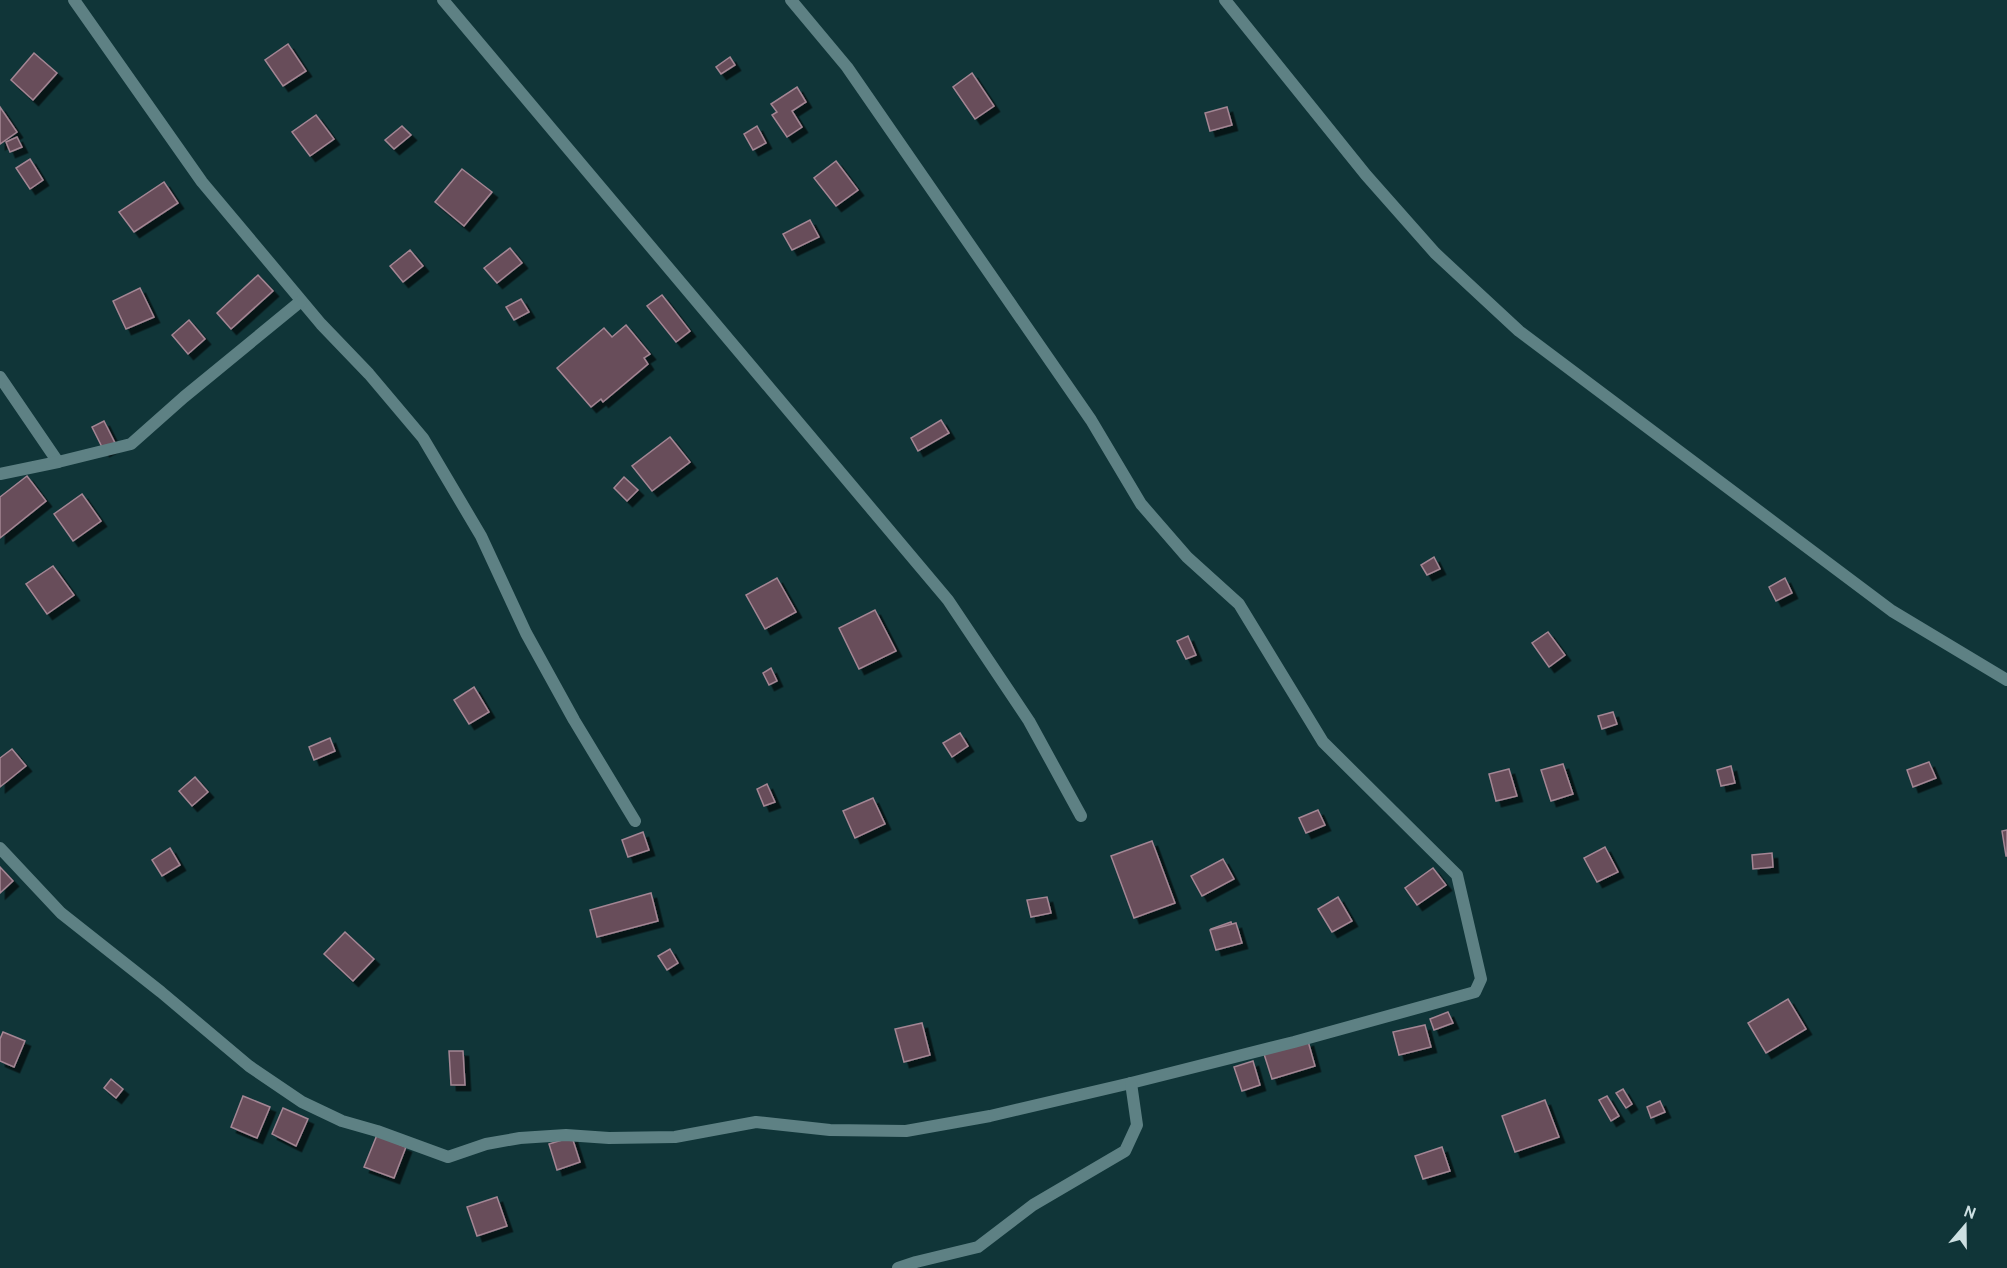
<svg xmlns="http://www.w3.org/2000/svg" width="2007" height="1268" font-family="Cabin,sans-serif">
<style>
.building{fill:#684d5a;stroke:#a48694;stroke-width:1.5;filter:url(#shadow)}
.lines{fill:none;stroke-linecap:round;stroke-linejoin:round}
.street{stroke:#5e8184;stroke-width:12}
</style>
<defs>
<filter id="shadow"><feDropShadow dx="5.5" dy="5.5" stdDeviation="0" flood-color="#0009"/></filter>
</defs>
<rect width="100%" height="100%" fill="#103538"/>
<g class="building">
<path d="M288 44 306 71 283 86 265 60Z"/>
<path d="M34 53 57 73 33 100 11 80Z"/>
<path d="M730 57 735 65 721 74 716 67Z"/>
<path d="M972 73 994 106 975 119 953 87Z"/>
<path d="M797 87 806 102 792 111 802 127 787 137 772 115 777 112 771 104Z"/>
<path d="M0 107 17 132 0 144Z"/>
<path d="M1227 107 1232 125 1210 131 1205 113Z"/>
<path d="M316 115 334 139 310 156 292 132Z"/>
<path d="M402 126 411 135 394 149 385 140Z"/>
<path d="M757 126 766 143 753 150 744 134Z"/>
<path d="M17 137 22 147 10 152 6 142Z"/>
<path d="M30 159 43 180 30 189 16 168Z"/>
<path d="M836 161 858 190 836 206 814 178Z"/>
<path d="M462 169 492 192 464 226 435 202Z"/>
<path d="M164 182 178 203 134 232 119 212Z"/>
<path d="M810 220 819 237 792 250 783 234Z"/>
<path d="M510 248 522 263 497 283 484 268Z"/>
<path d="M410 250 423 266 403 282 390 266Z"/>
<path d="M258 275 273 291 231 329 217 313Z"/>
<path d="M140 288 154 317 126 329 113 301Z"/>
<path d="M662 295 690 331 676 342 647 306Z"/>
<path d="M521 299 529 312 514 320 506 307Z"/>
<path d="M189 320 205 339 188 354 172 335Z"/>
<path d="M626 325 650 354 644 358 648 364 603 402 601 399 591 407 557 368 604 328 612 337Z"/>
<path d="M941 420 949 433 918 451 911 438Z"/>
<path d="M104 421 116 445 104 451 92 427Z"/>
<path d="M670 437 690 462 652 491 632 466Z"/>
<path d="M27 476 46 501 0 538V497Z"/>
<path d="M624 477 638 490 627 501 614 488Z"/>
<path d="M82 494 101 521 73 541 54 514Z"/>
<path d="M1434 557 1440 569 1427 575 1421 565Z"/>
<path d="M53 566 74 595 47 614 26 584Z"/>
<path d="M777 578 796 612 765 629 746 595Z"/>
<path d="M1785 578 1792 593 1776 601 1769 587Z"/>
<path d="M875 610 896 651 859 669 839 628Z"/>
<path d="M1548 632 1565 655 1549 667 1532 643Z"/>
<path d="M1188 636 1196 655 1186 659 1177 641Z"/>
<path d="M771 668 777 681 769 685 763 673Z"/>
<path d="M474 687 489 712 469 724 454 700Z"/>
<path d="M1613 712 1617 724 1602 729 1598 716Z"/>
<path d="M960 733 968 746 952 757 943 743Z"/>
<path d="M330 738 335 751 314 760 309 747Z"/>
<path d="M12 749 26 766 0 787V758Z"/>
<path d="M1929 762 1936 778 1913 787 1907 770Z"/>
<path d="M1563 764 1573 794 1551 801 1541 770Z"/>
<path d="M1731 766 1735 783 1721 786 1717 770Z"/>
<path d="M1509 769 1517 796 1496 801 1489 774Z"/>
<path d="M195 777 208 792 192 806 179 791Z"/>
<path d="M767 784 775 802 764 806 757 789Z"/>
<path d="M873 798 885 824 855 838 843 811Z"/>
<path d="M1318 810 1325 825 1306 833 1299 818Z"/>
<path d="M2007 830V856H2006L2002 831Z"/>
<path d="M643 832 649 850 628 857 622 840Z"/>
<path d="M1152 841 1175 903 1134 918 1111 856Z"/>
<path d="M1605 847 1618 872 1597 882 1584 858Z"/>
<path d="M170 848 180 865 162 876 152 860Z"/>
<path d="M1772 853 1773 867 1753 869 1752 855Z"/>
<path d="M1223 859 1234 879 1202 896 1191 876Z"/>
<path d="M0 867 13 881 0 893Z"/>
<path d="M1433 868 1446 885 1417 905 1405 888Z"/>
<path d="M651 893 658 921 597 937 590 910Z"/>
<path d="M1047 897 1051 913 1031 917 1027 900Z"/>
<path d="M1338 897 1352 921 1332 932 1318 909Z"/>
<path d="M1231 922 1237 939 1216 946 1211 929Z"/>
<path d="M1236 923 1242 943 1216 950 1210 930Z"/>
<path d="M345 932 374 959 353 981 324 954Z"/>
<path d="M670 949 678 963 667 970 658 956Z"/>
<path d="M1788 999 1806 1029 1766 1053 1748 1023Z"/>
<path d="M1448 1012 1453 1023 1434 1030 1430 1019Z"/>
<path d="M922 1023 930 1055 904 1062 895 1029Z"/>
<path d="M1425 1025 1431 1047 1399 1055 1393 1032Z"/>
<path d="M3 1032 25 1041 14 1067 0 1061V1039Z"/>
<path d="M1308 1041 1315 1066 1272 1079 1264 1054Z"/>
<path d="M449 1051H463L465 1085H451Z"/>
<path d="M1253 1061 1260 1085 1242 1091 1234 1067Z"/>
<path d="M111 1079 123 1089 116 1098 104 1088Z"/>
<path d="M1623 1089 1632 1104 1626 1108 1616 1093Z"/>
<path d="M243 1096 270 1107 257 1138 231 1127Z"/>
<path d="M1607 1096 1619 1116 1611 1121 1599 1100Z"/>
<path d="M1545 1100 1559 1137 1515 1152 1502 1116Z"/>
<path d="M1660 1101 1665 1112 1651 1118 1647 1107Z"/>
<path d="M283 1108 308 1119 296 1146 272 1134Z"/>
<path d="M377 1135 406 1147 394 1178 364 1167Z"/>
<path d="M572 1137 580 1162 557 1170 549 1144Z"/>
<path d="M1442 1147 1450 1171 1423 1179 1415 1156Z"/>
<path d="M497 1197 507 1226 477 1236 467 1207Z"/>
</g>
<g class="lines">
<g class="street">
<path d="M74 0 202 182 321 324 369 374 423 438 481 536 526 633 574 720 635 821"/>
<path d="M443 0 948 600 1029 721 1081 816"/>
<path d="M1225 0 1366 175 1435 253 1519 331 1892 611 2007 680"/>
<path d="M0 377 58 462"/>
<path d="M0 474 58 462 131 444 184 397 301 301"/>
<path d="M0 848 61 913 161 992 249 1066 302 1102 342 1121 377 1131 448 1157 486 1144 520 1138 566 1135 609 1138 675 1137 756 1122 830 1130 906 1131 990 1116 1131 1083 1294 1042 1475 992 1481 979 1457 875 1323 742 1239 604 1187 557 1141 504 1091 420 847 67 791 0"/>
<path d="M898 1268 916 1262 978 1247 1033 1205 1125 1151 1137 1125 1131 1083"/>
</g>
</g>
<g transform="translate(1965 1226) rotate(20)" stroke="#103538" stroke-width="4.5" paint-order="stroke">
<path d="M0-4.5L10 22L0 15L-10 22Z" fill="#cde0e2"/>
<text y="-9" font-size="16" font-weight="bold" text-anchor="middle" fill="#cde0e2">N</text>
</g>
</svg>
